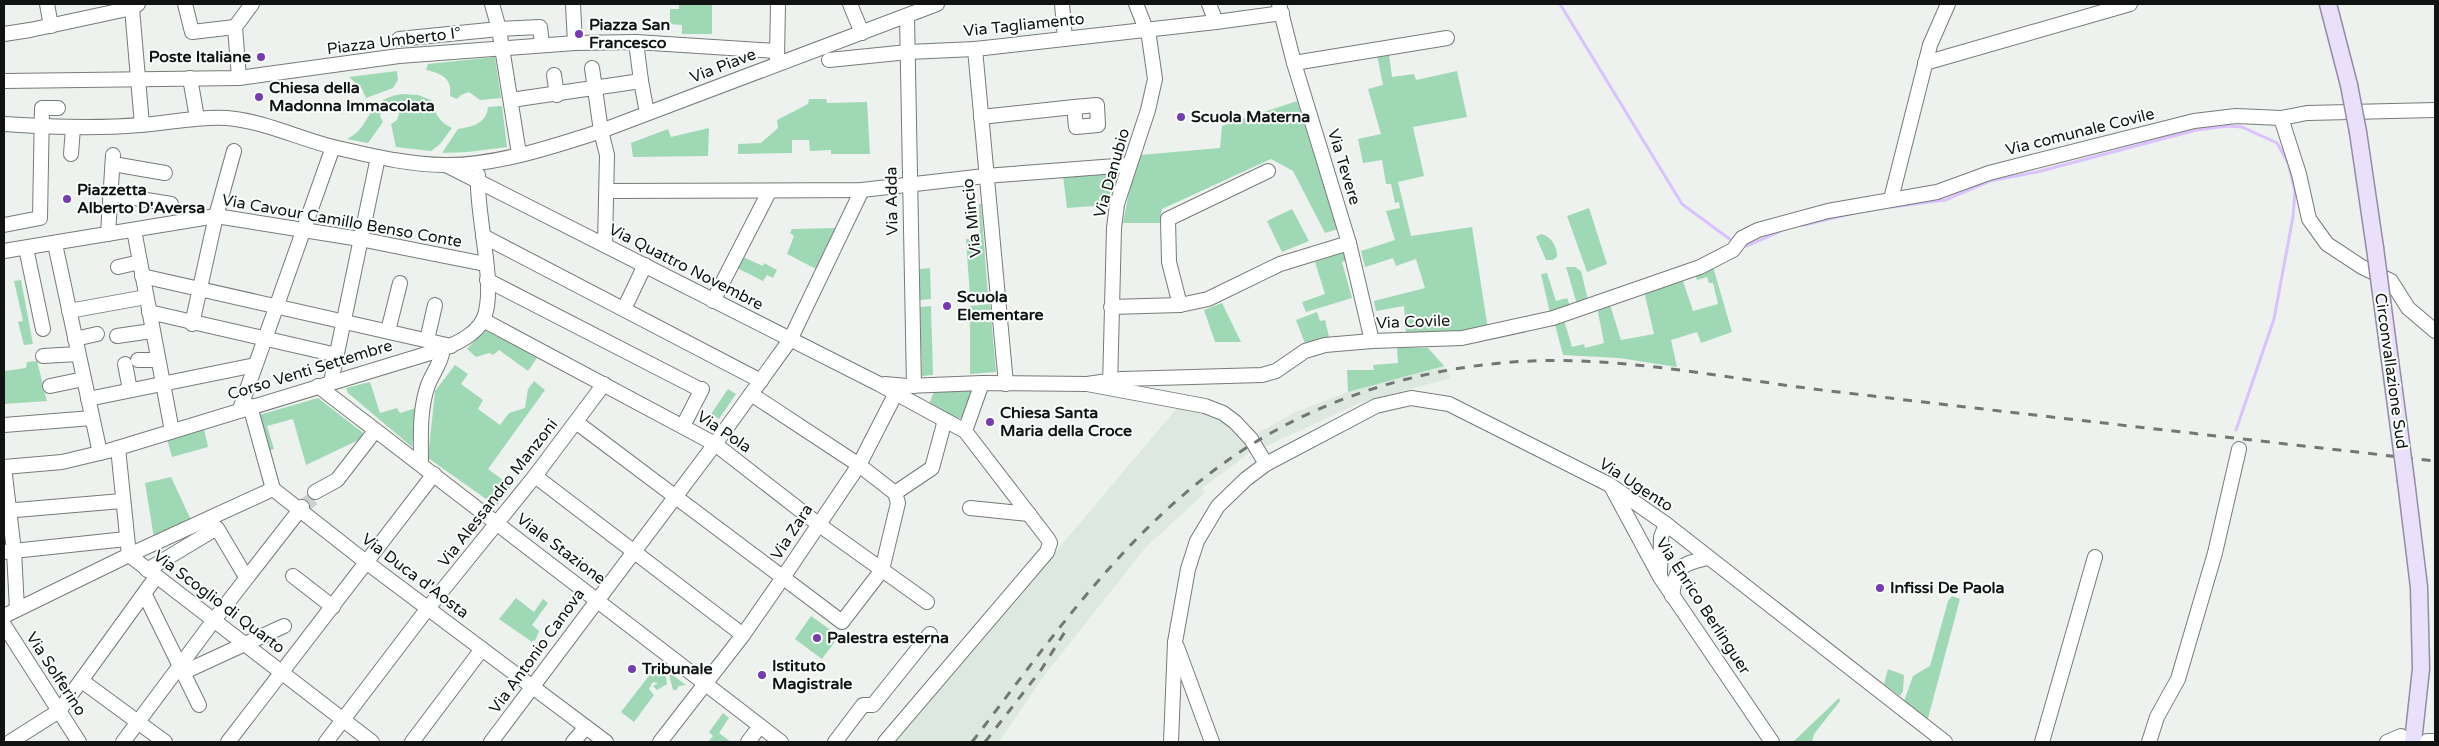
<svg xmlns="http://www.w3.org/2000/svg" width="2439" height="746" font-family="'Varela Round',sans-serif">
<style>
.built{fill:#dce8e0}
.green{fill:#9fd8b4}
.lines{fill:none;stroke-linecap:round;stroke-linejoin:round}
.stream{stroke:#dac2fe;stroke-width:3}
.minor-tunnel{stroke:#ccd1cd;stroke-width:14;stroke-dasharray:14 7;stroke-linecap:butt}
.minor-casing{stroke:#777b78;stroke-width:16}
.major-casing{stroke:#958ba7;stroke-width:19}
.minor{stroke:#fff;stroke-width:14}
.major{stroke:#eae0fa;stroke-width:16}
.rail{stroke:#737774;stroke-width:3;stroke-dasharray:9 9;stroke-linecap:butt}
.major-bridge-casing{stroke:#958ba7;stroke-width:19;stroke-linecap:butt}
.major-bridge{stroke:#eae0fa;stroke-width:16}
.poi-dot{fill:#753bb1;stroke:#fafffc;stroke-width:2}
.labels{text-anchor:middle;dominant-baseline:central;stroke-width:4;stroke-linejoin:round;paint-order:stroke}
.poi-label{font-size:16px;font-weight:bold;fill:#111312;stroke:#fafffc;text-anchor:start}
.street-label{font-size:16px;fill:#111312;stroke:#fafffc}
</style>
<rect width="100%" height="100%" fill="#edf2ee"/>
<g class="built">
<path d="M1444 366 1451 378 1362 402 1264 447 1256 434 1296 412 1348 392Z"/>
<path d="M1177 408 1218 416 1238 431 1251 452 1202 488 1205 493 1146 547 1043 677 999 742H895Z"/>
</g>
<g class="green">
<path d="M679 4H712V34H682V25L670 24V9H679Z"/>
<path d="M1389 54 1392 77 1414 74 1416 80 1457 71 1467 117 1413 127 1424 176 1398 182 1411 236 1472 227 1488 329 1445 336 1406 333 1404 306 1376 311 1374 301 1425 288 1416 259 1396 266 1393 258 1365 267 1361 251 1395 240 1386 211 1400 208 1399 202 1395 203 1391 184H1386L1382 160 1363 163 1358 139 1381 134 1368 89 1383 85 1377 55Z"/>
<path d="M495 57 501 98 480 100 469 92 461 95 457 99 450 96C453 79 441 73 426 70L428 64Z"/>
<path d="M397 71 398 80 393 88 366 98 362 89 349 77Z"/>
<path d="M402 94 418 95 431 100C434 112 440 123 452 128L440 144 431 151 396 147 391 124 397 120 399 114 397 107 390 104 381 109 380 116 383 122 368 143 347 139C373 127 364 99 402 94Z"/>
<path d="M809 99H826L827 103 867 102 870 154H831V150L810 151 809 140H792V153L738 154V144L761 143 778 128 777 120 808 104Z"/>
<path d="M1297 101 1338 229 1325 233 1293 171 1271 159 1162 209 1160 223H1123L1130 187 1140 155 1220 148 1222 126Z"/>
<path d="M502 106 507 147 468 152 442 153 458 129C472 127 487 123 488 107Z"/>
<path d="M709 128 708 156 633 157 631 143 668 129 671 137Z"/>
<path d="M1109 172 1115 175 1107 205 1067 208 1063 176Z"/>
<path d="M979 204H981L988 296 970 297 966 239 980 238Z"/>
<path d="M1589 208 1607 264 1587 272 1567 216Z"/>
<path d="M1292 209 1309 241 1282 252 1267 221Z"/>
<path d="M836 228 816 269 787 254 794 236 790 233 792 229Z"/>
<path d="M1541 234C1552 237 1557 246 1557 257L1553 260H1546L1536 237Z"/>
<path d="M1345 252 1347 260 1342 262 1352 298 1306 312 1302 302 1325 294 1315 262Z"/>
<path d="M743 257 763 266 764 263 777 270 773 278 767 275 763 281 737 268Z"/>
<path d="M1566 267H1575L1581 271 1588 300 1577 304Z"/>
<path d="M1713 267 1732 332 1701 343 1697 332 1671 340 1677 367 1619 358 1563 355 1554 321 1564 320 1572 347 1584 344 1585 348 1604 343 1597 307 1610 305 1621 340 1654 334 1644 291 1682 278 1693 311 1718 304 1713 283H1709L1707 277 1697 280 1695 274Z"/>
<path d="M930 268 931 299 920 300V269Z"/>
<path d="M1547 273 1556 301 1567 298 1570 306 1550 313 1541 274Z"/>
<path d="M21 280 33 344 24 345 18 322 23 321 14 281Z"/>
<path d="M1222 303 1241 342H1215L1204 310Z"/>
<path d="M990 304 996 372 970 374V306Z"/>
<path d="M931 306 933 375 922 376 920 307Z"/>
<path d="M1317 312 1320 321 1325 320 1329 337 1306 346 1296 320Z"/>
<path d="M485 330 537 358 528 371 499 350 493 355 489 353 476 357 467 349Z"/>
<path d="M1397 347 1428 348 1444 366 1348 392 1347 370H1374L1373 365 1398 363Z"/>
<path d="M37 361 47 401 4 404V371L26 368 27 362Z"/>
<path d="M455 365 468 374 461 384 483 400 478 409 500 425 509 413 525 408 528 389 534 381 545 390 488 469 511 486 496 506 428 458 435 391Z"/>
<path d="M370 382 380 413 397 408 400 413 416 408 412 447 348 393 346 388Z"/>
<path d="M728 389 736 394 719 419 711 414Z"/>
<path d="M972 390 974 391 964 417 956 419 929 405 934 391Z"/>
<path d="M318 398 367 436 306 465 293 419 267 426 274 449 268 451 259 415Z"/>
<path d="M204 429 208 447 172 457 167 439Z"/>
<path d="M171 477 191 520 154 538 145 483Z"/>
<path d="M1952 596 1960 599 1927 722 1903 704 1913 676 1930 666 1948 601Z"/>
<path d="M516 598 534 612 543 599 548 603 532 625 539 631 535 641 533 640 532 642 499 619Z"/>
<path d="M811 616 839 636 822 659 795 639Z"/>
<path d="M658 664 686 685 679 686 676 690H673L669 674 665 672 667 684 657 690 653 686 658 683 653 682 649 689 654 695 634 722 621 712Z"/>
<path d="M1888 669 1904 675 1903 691 1900 696 1884 684Z"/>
<path d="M1839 698 1840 701 1814 734 1812 742H1793Z"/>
<path d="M723 713 729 718 719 733 731 742H708L713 736 709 732Z"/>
</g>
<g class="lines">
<g class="stream">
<path d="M1560 4 1682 204 1735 243"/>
<path d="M1892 207 1945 200 1990 181 2037 172 2196 130 2228 126 2242 127 2277 143 2288 163 2295 191 2293 217 2274 319 2236 430"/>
<path d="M1804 225 1854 213"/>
<path d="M1741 245 1747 246 1785 229"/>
</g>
<path class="minor-tunnel" d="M302 507 318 495"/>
<g class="minor-casing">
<g id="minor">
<path d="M47 4 51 26"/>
<path d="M185 4 192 32 235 27"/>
<path d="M492 4 499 29 540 27 542 44"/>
<path d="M573 4 575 43"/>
<path d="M850 4 862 33"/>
<path d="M1062 4 1065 39"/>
<path d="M1209 4 1216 22"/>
<path d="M1279 4 1294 63 1349 243 1372 341"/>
<path d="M132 8 142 125"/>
<path d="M907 16 914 386"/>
<path d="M4 34 30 30 132 8 138 4"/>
<path d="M399 39 499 29 519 154"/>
<path d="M636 42 641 81 647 113"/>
<path d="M975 49 1006 384"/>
<path d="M777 59 778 4"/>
<path d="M829 60 908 52 975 49 1216 22 1282 13"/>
<path d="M1294 63 1447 38"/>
<path d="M1925 63 2130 4"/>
<path d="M592 68 601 131 607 155 605 244"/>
<path d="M554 75 557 95"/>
<path d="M190 78 197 118"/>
<path d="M239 78 235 27 252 4"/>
<path d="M4 81 239 78 399 56 575 43 636 42 776 51"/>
<path d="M511 100 641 81"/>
<path d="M1097 105 1098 125 1076 127 1074 107Z"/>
<path d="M981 117 1074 107"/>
<path d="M2281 118 2299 174 2309 219 2327 244 2362 267 2391 281 2408 308 2435 331"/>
<path d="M4 124C50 127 94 129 140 125 169 123 198 116 227 118 263 121 298 138 333 147 369 155 408 165 445 165 494 166 555 146 601 131L937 4"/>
<path d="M71 154 73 128"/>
<path d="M113 164 165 173"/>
<path d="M446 165 879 384 965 431 1048 539 1050 543 1047 552 885 742"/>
<path d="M608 191 862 190 985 176 1129 165"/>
<path d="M110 194 171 204"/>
<path d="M1891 199 1930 45 1948 4"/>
<path d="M4 225 40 218 42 108H58"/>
<path d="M134 230 172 431"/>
<path d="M108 234 113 155"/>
<path d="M483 236 761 381"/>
<path d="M55 244 100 453"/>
<path d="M26 248 43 329"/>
<path d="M4 251 216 216 360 239 485 264"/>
<path d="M118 267 140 262"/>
<path d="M142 276 451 346"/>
<path d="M487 280 701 390"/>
<path d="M713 301 769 192"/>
<path d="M1180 305 1169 262 1168 219 1268 171"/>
<path d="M1111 307 1180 305 1208 299 1280 264 1349 243"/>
<path d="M624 309 645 265"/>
<path d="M69 311 146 297"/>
<path d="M149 312 337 355"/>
<path d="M483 320 715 444 818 524 927 602"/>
<path d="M192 324 216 216 234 151"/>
<path d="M388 331 400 283"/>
<path d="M117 336 152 331"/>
<path d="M75 339 97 334"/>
<path d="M427 340 435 305"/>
<path d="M43 356 78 354"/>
<path d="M138 360H157"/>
<path d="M125 364 130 390"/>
<path d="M331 382 378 157"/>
<path d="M885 384 907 386 982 383 1087 384 1205 406 1223 413 1235 422 1251 439 1266 464"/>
<path d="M1087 384 1122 379 1262 375 1276 371 1305 351 1325 345 1372 341 1462 338 1553 318 1700 267 1733 250 1742 238 1758 230 1828 211 1937 192 1989 173 2194 121 2236 116 2281 118 2307 113 2435 110"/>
<path d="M50 386 84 379"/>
<path d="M318 386 781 742"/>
<path d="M1110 387 1114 228 1117 204 1148 110 1155 79 1149 37 1136 4"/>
<path d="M751 394 859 465 895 493"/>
<path d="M88 399 255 365"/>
<path d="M250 406 273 489 366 562 606 742"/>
<path d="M240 409 333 147"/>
<path d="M576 422 842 622 882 570 898 503 895 493 932 468 945 420"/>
<path d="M4 425 92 418"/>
<path d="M683 426 702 389"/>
<path d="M965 431 982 383"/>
<path d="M118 448 129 555 372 742"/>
<path d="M421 464C421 439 419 410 428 385 433 372 441 364 443 349"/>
<path d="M4 467 62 462 108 451 443 349C457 343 475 335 483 320 498 289 475 211 478 175"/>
<path d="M4 467 14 551 17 609"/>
<path d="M535 476 743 635"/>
<path d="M1612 488 1660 577 1772 742"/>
<path d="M315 492 337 480 375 431"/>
<path d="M970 508 1029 514"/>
<path d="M4 511 122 501"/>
<path d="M4 552 126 539"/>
<path d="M147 570 217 528 246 577"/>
<path d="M1660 574 1661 537 1666 524"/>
<path d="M293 576 333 607"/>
<path d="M145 595 199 705"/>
<path d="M1672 596C1676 567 1680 564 1708 558"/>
<path d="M4 616 129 555 273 489"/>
<path d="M4 625 79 742"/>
<path d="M1177 647 1212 742"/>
<path d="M182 673 284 626"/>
<path d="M82 681 165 742"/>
<path d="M2427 741H2435"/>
<path d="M10 742 59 711 156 577"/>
<path d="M123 742 214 620 302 507"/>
<path d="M228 742 434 474"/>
<path d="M326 742 428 608 535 476 604 384"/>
<path d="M412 742 482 649"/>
<path d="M491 742 715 444 790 340 862 190"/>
<path d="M573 742 586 727"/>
<path d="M660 742 743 635 784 576 859 465 896 393"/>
<path d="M748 742 760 726"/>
<path d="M835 742 863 705H873L930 634"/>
<path d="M1171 742 1175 642 1188 569 1197 541 1218 506 1246 479 1266 464 1376 406 1411 398 1449 404 1610 485 1666 524 1945 742"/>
<path d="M2042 742 2095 557"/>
<path d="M2149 742 2157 717 2178 679 2215 553 2239 449"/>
<path d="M2387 742 2401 736"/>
</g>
</g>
<g class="major-casing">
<g id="major">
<path d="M2328 4 2349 85"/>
<path d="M2358 132 2375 248"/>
<path d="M2406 481 2419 587 2421 669 2413 742"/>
</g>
</g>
<use href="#minor" class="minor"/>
<use href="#major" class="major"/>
<g class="rail">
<path d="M972 742C1056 633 1134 517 1254 443 1325 399 1408 373 1491 364 1604 351 1719 378 1830 391 2032 415 2234 438 2435 461"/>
<path d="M985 742 1041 670 1068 627"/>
</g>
<g class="major-bridge-casing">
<g id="major-bridge">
<path d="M2349 85 2358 132"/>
<path d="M2375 248 2406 481"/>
</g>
</g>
<use href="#major-bridge" class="major-bridge"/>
</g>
<g class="poi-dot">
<circle cx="579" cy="34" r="5"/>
<circle cx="261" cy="57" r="5"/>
<circle cx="259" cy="97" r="5"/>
<circle cx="1181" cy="117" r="5"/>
<circle cx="67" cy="199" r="5"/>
<circle cx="947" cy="306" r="5"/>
<circle cx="990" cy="422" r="5"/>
<circle cx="1880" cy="588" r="5"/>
<circle cx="817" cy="638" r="5"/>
<circle cx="632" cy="669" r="5"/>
<circle cx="762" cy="675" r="5"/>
</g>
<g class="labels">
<g class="poi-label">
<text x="589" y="25">Piazza San<tspan x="589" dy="18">Francesco</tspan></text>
<text x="251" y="57" text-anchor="end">Poste Italiane</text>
<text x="269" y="88">Chiesa della<tspan x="269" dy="18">Madonna Immacolata</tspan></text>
<text x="1191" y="117">Scuola Materna</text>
<text x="77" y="190">Piazzetta<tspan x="77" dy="18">Alberto D'Aversa</tspan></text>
<text x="957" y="297">Scuola<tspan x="957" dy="18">Elementare</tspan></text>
<text x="1000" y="413">Chiesa Santa<tspan x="1000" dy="18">Maria della Croce</tspan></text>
<text x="1890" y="588">Infissi De Paola</text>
<text x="827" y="638">Palestra esterna</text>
<text x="772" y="666">Istituto<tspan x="772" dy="18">Magistrale</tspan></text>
<text x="642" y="669">Tribunale</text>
</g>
<g class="street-label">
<text transform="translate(1024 25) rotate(-6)">Via Tagliamento</text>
<text transform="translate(394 41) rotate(-7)">Piazza Umberto I°</text>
<text transform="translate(723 66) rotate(-21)">Via Piave</text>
<text transform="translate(2080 132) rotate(-14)">Via comunale Covile</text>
<text transform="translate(1344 167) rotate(73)">Via Tevere</text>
<text transform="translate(1112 173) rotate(-74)">Via Danubio</text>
<text transform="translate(892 201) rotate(-91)">Via Adda</text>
<text transform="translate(972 218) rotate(-96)">Via Mincio</text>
<text transform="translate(342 221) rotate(10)">Via Cavour Camillo Benso Conte</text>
<text transform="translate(686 267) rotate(27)">Via Quattro Novembre</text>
<text transform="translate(1413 322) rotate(-2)">Via Covile</text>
<text transform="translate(310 370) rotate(-17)">Corso Venti Settembre</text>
<text transform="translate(2391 371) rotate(82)">Circonvallazione Sud</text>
<text transform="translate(724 432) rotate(34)">Via Pola</text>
<text transform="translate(1636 485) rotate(33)">Via Ugento</text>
<text transform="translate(498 493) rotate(-52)">Via Alessandro Manzoni</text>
<text transform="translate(792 532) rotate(-57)">Via Zara</text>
<text transform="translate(561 549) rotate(37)">Viale Stazione</text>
<text transform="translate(415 576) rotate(37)">Via Duca d'Aosta</text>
<text transform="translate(219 602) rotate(37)">Via Scoglio di Quarto</text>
<text transform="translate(1703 606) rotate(57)">Via Enrico Berlinguer</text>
<text transform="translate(537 651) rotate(-54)">Via Antonio Canova</text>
<text transform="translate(56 674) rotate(57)">Via Solferino</text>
</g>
</g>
<rect width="2439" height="746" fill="none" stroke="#111312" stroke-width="10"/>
</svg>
